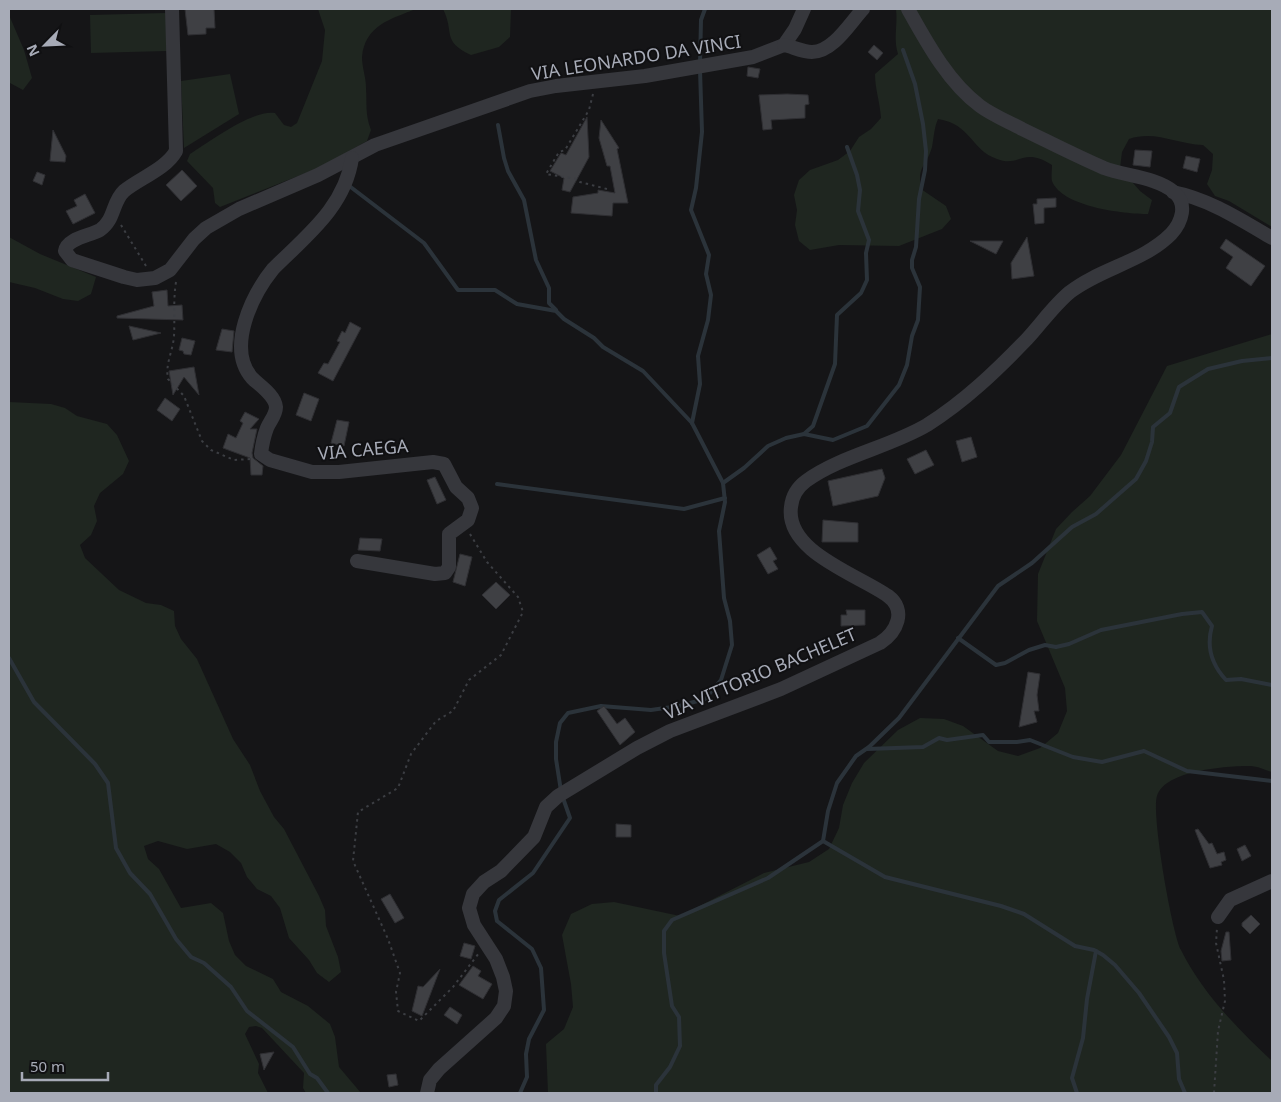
<svg xmlns="http://www.w3.org/2000/svg" width="1281" height="1102" font-family="'Noto Sans',sans-serif">
<style>
.green{fill:#1f2620}
.lines{fill:none;stroke-linecap:round;stroke-linejoin:round}
.stream{stroke:#2b333a;stroke-width:4}
.building{fill:#3f4044;stroke:#2f2f33}
.path{stroke:#3c3e43;stroke-width:2;stroke-dasharray:2.5 4;stroke-linecap:butt}
.minor{stroke:#36373c;stroke-width:14}
.labels{text-anchor:middle;dominant-baseline:central;stroke-width:4;stroke-linejoin:round;paint-order:stroke}
.street-label{font-size:18px;fill:#a7abb7;stroke:#101012}
</style>
<rect width="100%" height="100%" fill="#151517"/>
<g class="green">
<path d="M318 9H416C391 19 365 25 362 57 362 68 366 77 366 88 367 104 365 114 371 130L367 141 321 167 220 207 215 203 213 188 187 161 190 154C209 142 253 109 275 113L284 125 291 127 297 123 322 61 325 30Z"/>
<path d="M443 9H511L510 37 499 47 471 55C441 41 455 33 443 9Z"/>
<path d="M896 9H1272V227L1229 201 1215 196 1207 184 1212 170 1213 154 1203 145C1176 144 1155 130 1129 139L1122 152 1120 168 1140 191 1152 200 1148 214C1124 214 1062 207 1052 181 1051 177 1052 170 1052 165 1023 146 1020 168 997 159 971 150 971 124 938 119 934 128 934 137 932 147 927 166 917 165 921 189L946 206 951 219 942 229 899 246 839 245 810 250 799 241 795 225 797 210 794 195 799 180 810 170 838 160 850 151 859 137 871 129 881 118C880 102 875 89 875 74L898 54C893 37 898 26 896 9Z"/>
<path d="M166 13 167 51 91 53 90 15Z"/>
<path d="M9 15 24 50 32 78 23 90 10 83 9 80Z"/>
<path d="M230 74 239 114 184 148 181 81Z"/>
<path d="M9 237 40 254 96 277 91 294 78 301 63 299 35 288 9 282Z"/>
<path d="M1272 334V772C1265 770 1257 766 1250 766 1227 766 1165 770 1157 796 1151 813 1172 933 1181 950 1203 994 1237 1028 1272 1061V1093H548L546 1044 564 1029 573 1007 571 984 562 935 571 914 592 904 614 902 680 916 764 873 809 862 829 849 839 828 843 805 852 783 864 763 898 730 920 718 944 719 963 726 998 751 1018 756 1040 748 1058 733 1067 711 1065 688 1037 621 1038 574 1056 529 1072 512 1090 496 1121 455 1167 366Z"/>
<path d="M9 402 51 404 65 408 77 416 107 424 117 435 129 461 123 474 100 493 94 506 97 521 91 535 80 545 85 558 119 590 146 603 161 605 174 611 175 626 181 639 197 659 233 739 250 765 260 791 274 817 284 829 319 896 325 910 326 926 338 957 341 972 329 982 317 973 309 960 289 938 280 908 271 896 257 889 247 877 241 863 230 852 216 844 187 849 158 841 144 846 148 859 159 869 181 908 211 903 223 913 229 941 235 955 246 966 273 979 281 992 308 1006 330 1024 335 1037 339 1067 361 1093H306L303 1088 304 1073 262 1028 256 1026 249 1027 245 1034 259 1064 258 1073 268 1093H9Z"/>
</g>
<g class="lines">
<g class="stream">
<path d="M700 63 701 20 705 9"/>
<path d="M498 125 504 158 508 171 524 200 536 260 549 288V303L556 310"/>
<path d="M348 185 424 243 458 290H495L517 304 556 311 564 319 594 338 603 347 643 371 692 423 723 483 725 502 719 531 724 598 730 621 732 645 721 680 705 699 679 706 651 710 601 706 568 713 560 723 556 742V759L561 791"/>
<path d="M692 423 700 384 698 356 708 320 711 295 706 274 709 255 691 210 696 188 702 132 700 70"/>
<path d="M804 434 813 426 835 364 837 315 861 293 867 280 866 253 869 240 858 211 860 190 857 175 847 147"/>
<path d="M723 483 744 468 768 446 786 438 804 434 833 440 867 426 899 385 907 365 912 336 918 320 920 287 912 268V260L916 247 919 199 925 170 926 151 923 124 915 84 903 50"/>
<path d="M497 484 684 509 725 498"/>
<path d="M958 638 996 665 1005 663 1029 650 1045 645 1056 647 1069 644 1101 630 1182 614 1202 612 1212 626C1206 647 1211 664 1226 680L1241 679 1272 685"/>
<path d="M9 658 34 702 95 764 108 783 116 848 130 873 150 894 176 939 191 957 204 963 231 987 247 1011 293 1047 310 1074 317 1078 328 1093"/>
<path d="M867 749 923 747 939 738 947 740 983 735 989 742H1017L1030 740 1073 757 1102 762 1144 751 1187 771 1272 781"/>
<path d="M823 841 885 877 1001 906 1024 914 1075 946 1094 950 1103 955 1115 965 1139 993 1169 1037 1177 1053 1179 1079 1185 1093"/>
<path d="M520 1093 527 1077 526 1054 529 1039 544 1010 541 968 532 949 497 921 495 911 499 900 533 873 570 818 563 798"/>
<path d="M656 1093V1085L670 1067 680 1046 679 1017 672 1006 664 953V931L672 920 768 878 823 841 828 811 837 783 856 756 869 747 899 718 998 586 1032 563 1072 527 1096 514 1136 479 1146 461 1152 442 1153 427 1170 413 1179 387 1208 369 1242 361 1272 358"/>
<path d="M1077 1093 1072 1078 1083 1038 1087 999 1096 951"/>
</g>
</g>
<g class="building">
<path d="M185 9H214L215 28H206V34L188 35Z"/>
<path d="M874 45 883 53 877 60 868 52Z"/>
<path d="M748 67 760 69 758 78 747 76Z"/>
<path d="M787 94 808 95 809 104 805 105V118L771 120 772 129 763 130 759 95Z"/>
<path d="M587 117 589 157 570 192 562 190 564 178 550 171 561 153 566 155Z"/>
<path d="M601 120 619 148 617 149 628 203H613L612 216 571 213 573 197 598 193V190L615 193 610 166H607L599 138Z"/>
<path d="M53 130 66 156 65 162 50 161Z"/>
<path d="M1135 150 1152 151 1150 167 1133 165Z"/>
<path d="M1186 156 1200 159 1197 172 1183 168Z"/>
<path d="M182 170 197 186 181 201 166 185Z"/>
<path d="M37 172 45 175 42 185 33 181Z"/>
<path d="M85 194 95 213 73 224 66 211 77 206 74 200Z"/>
<path d="M1056 198V207L1044 208V223L1035 224 1033 204H1037V199Z"/>
<path d="M1027 237 1034 276 1012 279 1011 263Z"/>
<path d="M1226 239 1265 266 1251 286 1226 268 1233 257 1220 248Z"/>
<path d="M970 241H1003L996 254Z"/>
<path d="M167 290 168 306 182 305 183 320 117 318V316L154 306 152 292Z"/>
<path d="M350 322 361 328 333 381 318 373 324 363 328 364 340 342 337 341 342 331 345 333Z"/>
<path d="M129 326 161 333 133 340Z"/>
<path d="M222 329 234 331 232 352 216 350Z"/>
<path d="M182 338 195 341 191 355 184 354 183 351 179 350Z"/>
<path d="M194 367 199 395 184 377 173 395 169 371Z"/>
<path d="M304 393 319 399 311 421 296 415Z"/>
<path d="M165 398 180 409 172 421 157 410Z"/>
<path d="M245 412 259 419 250 429H257L252 453 253 458 263 466 262 475H251L250 458 223 448 228 434 236 438 243 423 240 421Z"/>
<path d="M337 420 349 422 344 446 331 443Z"/>
<path d="M971 437 977 457 962 462 956 441Z"/>
<path d="M926 450 934 465 915 474 907 459Z"/>
<path d="M882 469 885 478 878 496 833 506 828 481Z"/>
<path d="M435 477 446 500 437 504 427 480Z"/>
<path d="M823 520 858 523V542H822Z"/>
<path d="M360 538 382 539 380 551 358 550Z"/>
<path d="M770 547 777 559 773 561 778 569 768 574 757 555Z"/>
<path d="M460 554 472 557 465 586 453 582Z"/>
<path d="M496 582 510 595 496 609 482 595Z"/>
<path d="M846 610H865V625L841 626V615H847Z"/>
<path d="M1028 672 1040 674 1037 695 1039 711H1034L1037 722 1019 727Z"/>
<path d="M604 706 617 724 625 718 635 732 620 745 597 711Z"/>
<path d="M616 824 631 825V837H616Z"/>
<path d="M1198 829 1209 844 1212 843 1217 854 1224 852 1226 860 1221 862 1222 865 1210 868 1195 830Z"/>
<path d="M1245 845 1251 856 1242 861 1237 849Z"/>
<path d="M390 894 404 918 395 923 381 899Z"/>
<path d="M1251 915 1260 924 1250 934 1242 926V923Z"/>
<path d="M1226 932H1229L1231 960 1222 961 1221 951Z"/>
<path d="M464 943 475 946 471 959 460 956Z"/>
<path d="M473 966 481 971 478 976 492 984 483 999 459 985Z"/>
<path d="M440 969 422 1016 412 1011 418 986 423 987Z"/>
<path d="M450 1007 462 1015 457 1024 444 1015Z"/>
<path d="M274 1052 264 1070 260 1054Z"/>
<path d="M396 1074 398 1085 389 1087 387 1075Z"/>
</g>
<g class="lines">
<g class="path">
<path d="M593 94 589 110 565 150 559 152 546 174 577 179 580 182 607 189"/>
<path d="M121 225 146 266"/>
<path d="M176 282C173 301 175 318 174 336 173 351 165 364 168 379L184 396 202 441 211 450 234 460 251 459"/>
<path d="M470 534 487 562 518 597 523 612 501 655 469 680 453 711 436 721 411 754 398 788 358 812 353 861 388 939 400 973 396 992 398 1011 419 1021 453 987 479 953"/>
<path d="M1214 1093 1218 1031 1225 1001 1224 980 1216 943 1217 928"/>
</g>
<g class="minor">
<path d="M172 9 176 151C166 169 140 178 124 191 112 202 115 220 100 230 90 236 67 238 65 251L72 260 124 277 137 280 155 278 170 270 194 239 206 228 239 209 318 175 375 145 530 91 556 86 645 76 753 57 784 45 795 29 804 9"/>
<path d="M784 45C793 47 803 52 812 52 833 52 850 23 863 9"/>
<path d="M352 158C345 207 306 236 273 269 252 295 226 348 252 378 259 385 275 395 276 407 276 415 270 421 267 428 264 436 262 445 261 454L270 460 312 472H339L433 462 444 464 456 487 468 498 472 508 468 520 449 534V567L445 573 435 574 357 561"/>
<path d="M1173 192C1209 199 1241 220 1272 238"/>
<path d="M1218 917 1230 900 1272 881"/>
<path d="M427 1093 430 1080 439 1069 496 1018 504 1006 506 991 503 977 496 959 474 925 469 908 473 894 484 882 501 871 534 837 546 807 558 796 637 748 670 731 781 689 880 643C897 632 907 610 888 596 859 575 785 552 791 507 792 496 798 487 806 481 840 456 890 447 927 425 965 401 996 371 1027 339 1041 324 1054 305 1070 292 1101 268 1143 262 1171 234 1182 222 1188 204 1174 192 1156 177 1125 176 1104 168 1076 156 1049 142 1022 129 1009 122 992 115 980 106 948 82 927 43 908 9"/>
</g>
</g>
<g class="labels">
<g class="street-label">
<text transform="translate(636 57) rotate(-9)">VIA LEONARDO DA VINCI</text>
<text transform="translate(363 449) rotate(-5)">VIA CAEGA</text>
<text transform="translate(760 673) rotate(-23)">VIA VITTORIO BACHELET</text>
</g>
</g>
<rect width="1281" height="1102" fill="none" stroke="#a7abb7" stroke-width="20"/>
<g transform="translate(45 45) rotate(246)" stroke="#101012" stroke-width="4" paint-order="stroke">
<path d="M0-4L9 19L0 12L-9 19Z" fill="#a7abb7"/>
<text y="-8" font-size="14" font-weight="bold" text-anchor="middle" fill="#a7abb7">N</text>
</g>
<path d="M22 1072v8h86v-8" fill="none" stroke="#a7abb7" stroke-width="2.5"/>
<text x="30" y="1072" font-size="15" fill="#a7abb7" stroke="#101012" stroke-width="4" paint-order="stroke">50 m</text>
</svg>
